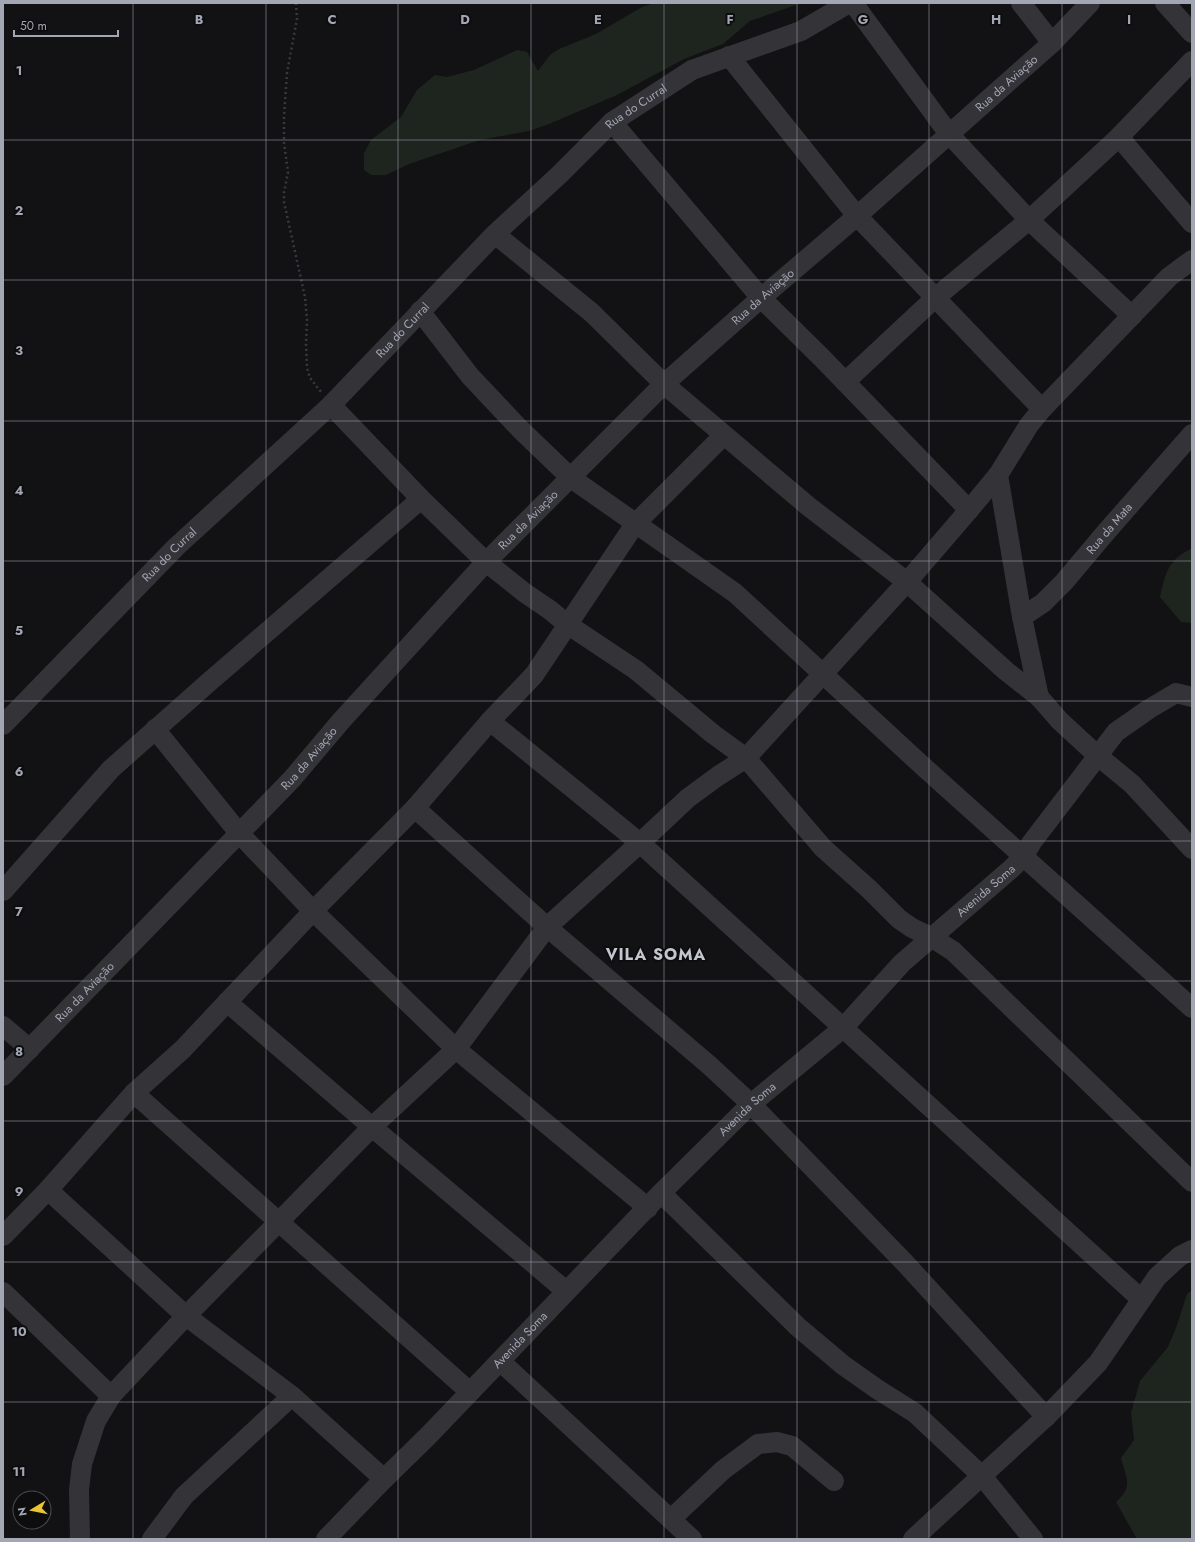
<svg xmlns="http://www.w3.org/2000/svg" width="1195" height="1542" font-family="Jost,sans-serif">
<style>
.green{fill:#1e251f}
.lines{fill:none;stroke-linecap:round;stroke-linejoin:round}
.path{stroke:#393a3f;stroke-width:2.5;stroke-dasharray:2 3;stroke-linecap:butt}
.minor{stroke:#333338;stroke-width:20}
.grid{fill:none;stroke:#a3a6b3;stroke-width:1;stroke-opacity:0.55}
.labels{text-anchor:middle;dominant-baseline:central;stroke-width:4;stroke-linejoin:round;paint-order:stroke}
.street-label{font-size:12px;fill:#a3a6b3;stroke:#0d0d0e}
.district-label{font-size:16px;font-weight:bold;letter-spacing:1px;fill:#c4c6cf;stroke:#0d0d0e}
.grid-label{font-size:13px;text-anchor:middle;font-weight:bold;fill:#a3a6b3;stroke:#0d0d0e;stroke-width:4;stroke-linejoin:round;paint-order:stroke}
</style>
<rect width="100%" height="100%" fill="#121113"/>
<g class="green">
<path d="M655 3H802L750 21 723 44 684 59 617 95 549 124 529 131 480 140 409 164 386 175H371L364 170V153L371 140 401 117 417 90 435 75 447 77 474 70 517 50 527 52 538 71 550 55 559 49 596 34 642 7Z"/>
<path d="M1192 548V623L1181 622 1160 597C1166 572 1167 561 1192 548Z"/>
<path d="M1192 1290V1539H1137L1116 1502C1134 1486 1126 1478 1121 1458L1134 1440 1131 1413 1140 1381 1168 1347 1176 1328 1187 1294Z"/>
</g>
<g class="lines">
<path class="path" d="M296 3 297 19 287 73 284 116V143L288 172 284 193V202L305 297 307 320 306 344 307 368 310 378 321 392"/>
<g class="minor">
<path d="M853 3 949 134 1029 220 1132 316"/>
<path d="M1021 3 1052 43"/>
<path d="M1165 3 1192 33"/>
<path d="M729 56 857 216 1042 409"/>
<path d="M612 122 761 298 822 358 969 510"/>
<path d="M1119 137 1192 223"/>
<path d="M495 234 592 313 664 384 808 506 907 582 1006 671 1039 697 1060 721 1098 756 1132 784 1192 849"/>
<path d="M420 311 470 376 520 429 571 478 735 593 926 769 1192 1008"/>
<path d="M845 382 935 298 1029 220 1119 137 1192 61"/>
<path d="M331 405 421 499 486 562 525 593 550 610 567 624 636 670 713 734 746 758 823 848 869 889 899 919 912 928 931 937 953 951 1192 1182"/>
<path d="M998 475 1022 617 1039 697"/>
<path id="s1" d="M1022 617 1043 603 1064 582 1107 531 1192 434"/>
<path d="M490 721 640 843 1141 1299"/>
<path id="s2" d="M3 725 176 547 331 405 495 234 559 175 612 122 692 70 801 31 849 3"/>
<path d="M155 729 239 833 313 911 456 1049 648 1208"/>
<path d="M415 808 547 927 709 1065 751 1104 905 1263 1046 1417"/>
<path d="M3 891 111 769 209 682 421 499"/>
<path d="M227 1002 372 1127 566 1291"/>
<path d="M3 1026 30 1049"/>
<path id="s3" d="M3 1076 292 779 341 721 486 562 664 384 761 298 857 216 1052 43 1090 3"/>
<path d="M134 1093 470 1392"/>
<path d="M48 1190 186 1316 292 1396 384 1479"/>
<path d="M661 1193 798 1327 843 1365 877 1389 915 1413 982 1476 1033 1539"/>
<path d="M3 1236 48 1190 134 1093 183 1049 313 911 415 808 490 721 534 675 635 524 724 435"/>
<path d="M3 1292 111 1396"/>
<path d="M500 1361 692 1539"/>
<path d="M671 1519 723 1470 758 1444 777 1442 792 1446 834 1481"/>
<path d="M80 1539 79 1490 82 1464 96 1421 111 1396 186 1316 372 1127 456 1049 547 927 640 843 688 798 718 776 746 758 907 582 969 510 998 475 1029 425 1042 409 1169 277 1192 260"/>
<path d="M152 1539 184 1496 292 1396"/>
<path id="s4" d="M326 1539 384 1479 428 1436 661 1193 751 1104 843 1028 902 963 1011 869 1023 857 1032 842 1116 732 1149 709 1176 693 1192 697"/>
<path d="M913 1539 1046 1417 1098 1363 1157 1277 1180 1256 1192 1250"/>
</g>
</g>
<path class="grid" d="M133 3V1539M266 3V1539M398 3V1539M531 3V1539M664 3V1539M797 3V1539M929 3V1539M1062 3V1539M3 140H1192M3 280H1192M3 421H1192M3 561H1192M3 701H1192M3 841H1192M3 981H1192M3 1121H1192M3 1262H1192M3 1402H1192"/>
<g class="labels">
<g class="street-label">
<text stroke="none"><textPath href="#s3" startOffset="1413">Rua da Aviação</textPath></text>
<text stroke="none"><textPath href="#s2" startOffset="886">Rua do Curral</textPath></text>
<text stroke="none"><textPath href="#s3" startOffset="1089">Rua da Aviação</textPath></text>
<text stroke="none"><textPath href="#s2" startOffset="562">Rua do Curral</textPath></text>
<text stroke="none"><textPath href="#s3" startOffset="765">Rua da Aviação</textPath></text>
<text stroke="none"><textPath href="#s1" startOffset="125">Rua da Mata</textPath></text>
<text stroke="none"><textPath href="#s2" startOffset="238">Rua do Curral</textPath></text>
<text stroke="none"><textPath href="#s3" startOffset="441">Rua da Aviação</textPath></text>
<text stroke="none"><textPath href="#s4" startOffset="926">Avenida Soma</textPath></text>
<text stroke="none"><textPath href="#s3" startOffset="117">Rua da Aviação</textPath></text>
<text stroke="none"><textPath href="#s4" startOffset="602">Avenida Soma</textPath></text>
<text stroke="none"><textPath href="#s4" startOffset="278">Avenida Soma</textPath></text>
</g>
<g class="district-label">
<text x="656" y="954">VILA SOMA</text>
</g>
</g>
<g class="grid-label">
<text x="199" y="24">B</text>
<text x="332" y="24">C</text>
<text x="465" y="24">D</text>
<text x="598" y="24">E</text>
<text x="730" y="24">F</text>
<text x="863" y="24">G</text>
<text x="996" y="24">H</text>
<text x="1129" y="24">I</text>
<text x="19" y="75">1</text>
<text x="19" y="215">2</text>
<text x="19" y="355">3</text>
<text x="19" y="495">4</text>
<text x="19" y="635">5</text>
<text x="19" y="776">6</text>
<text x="19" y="916">7</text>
<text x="19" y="1056">8</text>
<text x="19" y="1196">9</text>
<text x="19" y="1336">10</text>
<text x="19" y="1476">11</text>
</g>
<rect width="1195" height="1542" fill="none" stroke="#a3a6b3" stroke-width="8"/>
<g transform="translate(32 1510) rotate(260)"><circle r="19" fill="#0d0d0e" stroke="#494a50"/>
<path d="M0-3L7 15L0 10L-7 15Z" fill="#ebc531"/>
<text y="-6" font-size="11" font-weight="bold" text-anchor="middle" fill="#a3a6b3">N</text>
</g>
<path d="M14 30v6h104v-6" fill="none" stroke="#a3a6b3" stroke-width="2"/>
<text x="20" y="30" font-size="12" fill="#a3a6b3" stroke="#0d0d0e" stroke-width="3" paint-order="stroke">50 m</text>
</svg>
